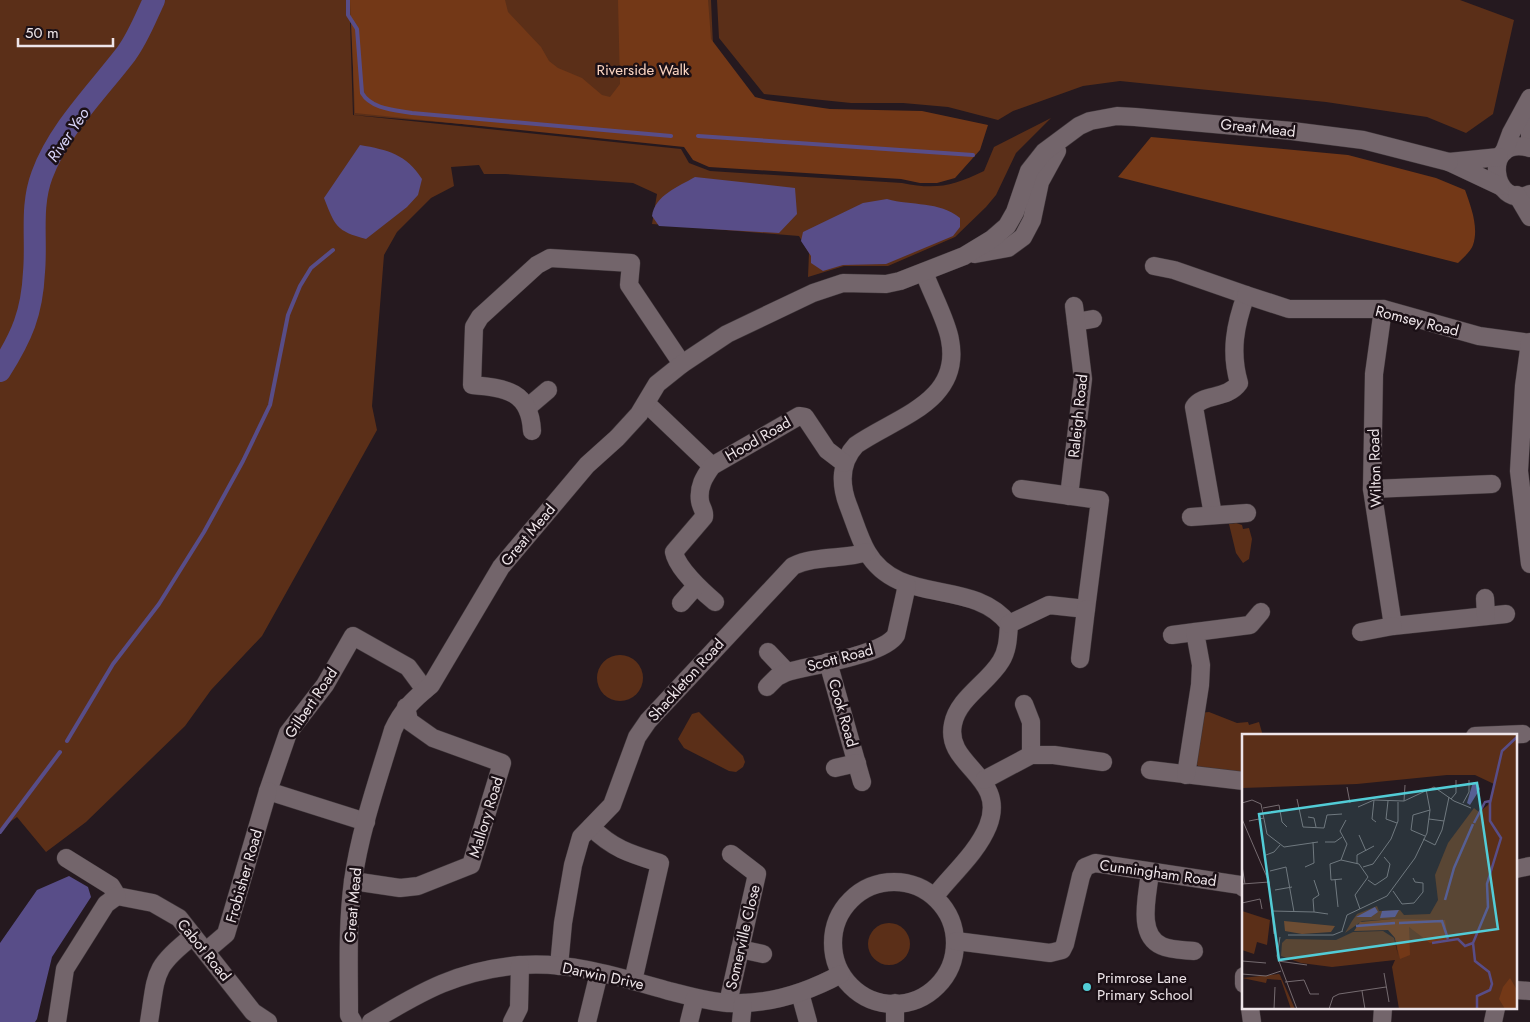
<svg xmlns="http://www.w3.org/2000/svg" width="1530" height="1022" font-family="Jost,sans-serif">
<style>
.green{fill:#5b2f18}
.forest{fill:#733817}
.water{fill:#584d88}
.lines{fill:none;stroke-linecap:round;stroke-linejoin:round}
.stream{stroke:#584d88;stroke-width:4}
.river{stroke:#584d88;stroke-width:22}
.minor-casing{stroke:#3f363a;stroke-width:19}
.minor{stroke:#73656b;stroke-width:18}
.poi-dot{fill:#52ccd6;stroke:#1b1016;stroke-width:2}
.labels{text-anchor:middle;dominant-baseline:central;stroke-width:5;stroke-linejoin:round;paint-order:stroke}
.park-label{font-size:15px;fill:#fbd5c2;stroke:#1b1016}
.street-label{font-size:15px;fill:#eee5e9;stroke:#1b1016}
.poi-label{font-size:15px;fill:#eee5e9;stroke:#1b1016;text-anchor:start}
.water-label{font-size:16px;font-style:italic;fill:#d7d3f7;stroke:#1b1016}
.inset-river{fill:none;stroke:#584d88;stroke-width:2.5}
.inset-road{fill:none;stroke:#756b70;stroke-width:1}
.view{fill:#52ccd6;fill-opacity:0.15;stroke:#52ccd6;stroke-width:2.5}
.inset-edge{fill:none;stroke:#eee5e9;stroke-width:2.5}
</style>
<rect width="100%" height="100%" fill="#25191f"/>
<g class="green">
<path d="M0 0H711L716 113 558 132 354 115 352 24 350 22 353 115 681 149 689 163 710 171 902 183C936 190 953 186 984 171L994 147 1051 118 1016 153 996 195 986 207 955 237 888 266H844L808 277 809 253 799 236 652 224 657 194 633 183 505 174H484L479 165 451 167 454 186 431 198 397 232 384 255 372 406 377 430 262 636 211 690 185 726 86 822 46 852 17 817 0 829Z"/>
<path d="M717 0H1460L1514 20 1493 114 1466 133 1427 117 1326 102 1120 81 1083 86 1013 111 998 120 948 107 903 103H851L764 94 719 38Z"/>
<path d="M1236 523 1242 525 1243 529 1249 528 1252 539 1249 559 1243 563 1236 553 1229 524Z"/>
<circle cx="620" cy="678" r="23"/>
<path d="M699 712 743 756 745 762 743 767 736 772 729 771 684 748 678 739 692 714Z"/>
<path d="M1209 712 1237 723 1248 722 1249 725 1259 722 1263 736H1244V774L1199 768 1195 761 1199 713Z"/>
<circle cx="889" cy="944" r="21"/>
</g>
<g class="forest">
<path d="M350 0H505L508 12 541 47 549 61 558 68 582 78 602 95 610 97 620 84 618 0H708L711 39 755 97 767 100 830 109 922 111 988 125 980 150 955 178 937 183H920L901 179 709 167 693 160 684 147 355 113Z"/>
<path d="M1151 137 1348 155 1436 178 1465 190C1471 207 1479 227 1473 245 1471 251 1463 258 1458 263L1118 177Z"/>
</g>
<g class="water">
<path d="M360 145C388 150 406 154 422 179L418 195 407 207 366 239C336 231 335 226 324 198Z"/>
<path d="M695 177 795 188 797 214 779 233 659 226 652 216C655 195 678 187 695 177Z"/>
<path d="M887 199C912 206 939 201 960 218V227L953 236 886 264 843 265 823 271 811 263V256L801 241 803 232 863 203Z"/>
<path d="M69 876 88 887 91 897 52 957 37 1019 35 1022H0V943L37 890Z"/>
</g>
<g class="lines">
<g class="stream">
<path d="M348 0V15L357 29 362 93C371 109 395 110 412 113L671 136"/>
<path d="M698 136 973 155"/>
<path d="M67 741 113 664 159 604 204 532 243 461 270 405 288 315 300 286 311 268 333 250"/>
<path d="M0 832 60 752"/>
</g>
<path class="river" d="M0 371C22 336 32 313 34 272 37 239 30 207 42 175 59 129 97 92 126 54 138 38 146 17 154 0"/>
<g class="minor-casing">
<g id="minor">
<path d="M1530 103V140"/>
<path d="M1530 148C1481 134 1491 211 1530 194"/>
<path d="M1504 152 1511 133 1530 98"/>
<path d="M1499 157 1449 162 1500 186"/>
<path d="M1517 195 1530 217"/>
<path d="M975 254 1008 248 1023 237 1032 220 1040 182 1057 151"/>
<path d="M1154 266 1174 270 1246 295C1235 325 1230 352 1239 383 1227 400 1203 393 1194 407L1213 515"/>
<path d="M924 272C931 292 947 321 950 340 962 402 896 417 856 445 840 462 840 484 848 505 854 520 859 538 867 552 899 607 972 577 1009 624 1008 637 1008 650 1001 661 988 683 958 698 953 724 944 766 1008 776 988 826 977 853 952 874 935 896"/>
<path d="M1246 295 1289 309H1383L1479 336 1530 343"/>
<path d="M1383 309 1374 374 1372 489 1393 626 1506 614"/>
<path d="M1076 322 1093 319"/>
<path d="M1530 342 1524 386 1519 471 1530 564"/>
<path d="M646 403 712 466"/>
<path d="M528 407 548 390"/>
<path d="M532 431C530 391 506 388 472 385L474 327 480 317 537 265 550 258 631 263 629 285 682 364"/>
<path d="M1372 489 1492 484"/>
<path d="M1069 496 1083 379 1074 306"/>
<path d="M1191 517 1247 513"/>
<path d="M1485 598 1486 616"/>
<path d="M715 602C702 591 677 568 674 552L704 517C705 510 701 508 700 501 698 487 704 477 712 466L799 416 805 417 827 450 844 463"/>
<path d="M681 603 696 586"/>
<path d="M1009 624 1049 605 1086 609 1100 500 1021 489"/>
<path d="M1361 632 1393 626"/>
<path d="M1172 635 1195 632"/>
<path d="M768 652 787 672"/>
<path d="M1080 659 1086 609"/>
<path d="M828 662 862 782"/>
<path d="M767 687 777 677 787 672C812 665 884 655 896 635L907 585"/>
<path d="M1024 704 1031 722V755"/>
<path d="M1475 736 1523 734"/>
<path d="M835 768 857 763"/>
<path d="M1150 770 1244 781"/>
<path d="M1186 775 1200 685 1201 665 1195 632 1250 625 1261 612"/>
<path d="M984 780 1031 755H1054L1103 762"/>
<path d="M366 822 268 791 288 733 325 685 353 636 408 667 425 690"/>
<path d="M591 827C613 849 631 854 660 863L633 981"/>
<path d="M66 858 111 886 117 896 153 903 179 918 253 1012 268 1022"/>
<path d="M1516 869 1530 866"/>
<path d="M1150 872C1148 894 1136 935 1162 946 1170 950 1184 950 1194 951"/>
<path d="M353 881 400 888 418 886 471 865 502 763 433 738 409 721 406 707"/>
<circle cx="894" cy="943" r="61"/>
<path d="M956 941 1050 953 1062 950 1065 944 1081 876 1085 867 1095 863 1240 885 1244 888"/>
<path d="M740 949 763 954"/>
<path d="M206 951 226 934 268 791"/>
<path d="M559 966 563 923 573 865 581 837 612 805 637 737 648 721 793 566C816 555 843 560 867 552"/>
<path d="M1244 976V984"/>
<path d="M1516 990 1530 991"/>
<path d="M800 993 808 1022"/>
<path d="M728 1003 757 874 731 854"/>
<path d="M1250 1008 1252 1022"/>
<path d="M57 1022 65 969 106 904 117 896"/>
<path d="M149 1022C157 973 152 968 193 936"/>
<path d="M353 1022 349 1015C349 970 347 926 353 881 360 830 378 780 393 730 402 710 414 699 431 685L501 567 587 465 617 438 639 414 657 384 682 364 727 334 813 293 843 283 886 284 900 281 964 256 992 239 1007 226 1015 212 1029 171 1044 152 1079 126 1090 121 1117 116 1135 117 1292 131 1363 140 1449 162"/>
<path d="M371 1022C422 991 459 970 521 965 571 961 622 978 669 991 689 996 709 1002 729 1003 769 1005 806 993 841 974"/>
<path d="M512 1022 519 1008 520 965"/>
<path d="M587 1022 599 973"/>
<path d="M689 1022 695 998"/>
<path d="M741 1022 743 1003"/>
<path d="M895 1022V1003"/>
<path d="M1382 1022 1383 1008"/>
<path d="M1493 1022 1496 1008"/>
</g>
</g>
<use href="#minor" class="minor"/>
</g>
<circle class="poi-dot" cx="1087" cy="987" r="5"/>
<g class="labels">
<g class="park-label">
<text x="643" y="70">Riverside Walk</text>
</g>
<g class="street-label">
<text transform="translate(1258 128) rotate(6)">Great Mead</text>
<text transform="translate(1417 321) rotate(14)">Romsey Road</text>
<text transform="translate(1078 416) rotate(-84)">Raleigh Road</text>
<text transform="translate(758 439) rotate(-30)">Hood Road</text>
<text transform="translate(1375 468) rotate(-92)">Wilton Road</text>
<text transform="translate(528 535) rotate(-50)">Great Mead</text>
<text transform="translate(840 658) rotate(-15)">Scott Road</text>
<text transform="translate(686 680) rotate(-48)">Shackleton Road</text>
<text transform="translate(311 703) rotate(-56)">Gilbert Road</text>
<text transform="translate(843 713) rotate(74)">Cook Road</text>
<text transform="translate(486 817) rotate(-73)">Mallory Road</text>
<text transform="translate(1158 873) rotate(8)">Cunningham Road</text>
<text transform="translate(244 876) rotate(-74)">Frobisher Road</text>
<text transform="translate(353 905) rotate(-85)">Great Mead</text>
<text transform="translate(743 937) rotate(-77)">Somerville Close</text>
<text transform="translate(204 950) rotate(51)">Cabot Road</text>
<text transform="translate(603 976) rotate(12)">Darwin Drive</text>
</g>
<g class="poi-label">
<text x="1097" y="978">Primrose Lane<tspan x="1097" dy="17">Primary School</tspan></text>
</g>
<g class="water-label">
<text transform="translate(68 135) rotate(-56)">River Yeo</text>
</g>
</g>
<g transform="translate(1242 734)">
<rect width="275" height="275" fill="#25191f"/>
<path d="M0 0H275V275H157L150 233 153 226 90 233 59 229 39 222 40 209 44 205 94 206 111 198 141 197 152 204 156 221 151 193 154 185 120 187 103 199 110 187 115 180 135 172 137 177 158 176 162 181 188 180 196 166 193 141 206 109 232 74 237 78 246 71 252 50 233 41H205L115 50 0 54ZM0 177 28 186 25 211 15 208 12 220 0 216ZM37 240 38 241 53 275H49L39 246 25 245 24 249 0 244Z" fill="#5b2f18"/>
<path d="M151 185 203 186 206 205 188 209 167 193 168 221 158 225 153 204 146 196 112 197 118 188ZM42 187 93 192 89 198 60 200 43 197ZM268 244 275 256V275H263L257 265 261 253Z" fill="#733817"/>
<path d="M231 48 236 50 238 55 228 71 225 69ZM133 173 136 178 129 183H114ZM157 176 153 183 138 184 140 177Z" fill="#584d88"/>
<path class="inset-river" d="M232 89 243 68 248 67M203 166 212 134 231 90M157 189 200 187 206 205M114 192 153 189M190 209 216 205 223 212 231 209M235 275V262L248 256 250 250 247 238 233 227 231 209 246 173 245 150 259 104 248 87V69L260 17 275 3"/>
<path class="inset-road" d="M105 53 108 69M55 65 61 93 82 94 85 81 100 80M209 65 214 59V46M132 66 130 85 134 88M146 67 144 85 155 89M162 67 163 51M0 69 10 66 19 70 25 100 42 113 76 108M221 69 227 58V46M116 73 132 66 162 67 192 53 212 67 229 74M21 74 37 71 40 88 45 93M66 83 72 84 74 93M0 85 27 148 32 200M104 86 98 97 105 110 99 126 117 130 126 143 113 161 118 175M7 87 22 84M202 87 207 63M117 101 124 117M183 102 169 96 171 81 188 76M181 105 193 111 200 96 202 87 187 85M83 108H93L100 103M24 121 32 118 38 111M142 123 148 130 145 143M99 126 88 130 89 146 100 145M115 130V121L132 112M0 132 3 150M63 133 72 129 71 108M121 133 131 130 149 105 156 87V68M28 137 44 133 52 178M93 145 96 173M72 146 77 161 71 165 72 178 86 180M126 146 133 151 145 143M0 150 27 148M33 156 50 153M151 157 160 170 172 169 181 158V149L173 148 171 144M0 169 18 165 20 175M30 177 72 178M100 197 105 181 145 162 173 124 185 99 188 76 184 55M46 201H91L101 197M38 203 35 222 55 275M0 227 24 229M36 227 65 231M142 239 147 268M0 240 24 242 39 237M43 248 62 246 68 260H77M120 257 123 275M32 275 33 253M87 275 91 263 97 260 144 253"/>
<path class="view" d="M235 49 256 195 37 226 17 80Z"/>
<rect width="275" height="275" class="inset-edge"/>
</g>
<path d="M18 38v8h95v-8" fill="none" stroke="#eee5e9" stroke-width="2.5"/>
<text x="25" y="38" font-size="15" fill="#eee5e9" stroke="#1b1016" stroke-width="4" paint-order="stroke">50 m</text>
</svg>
